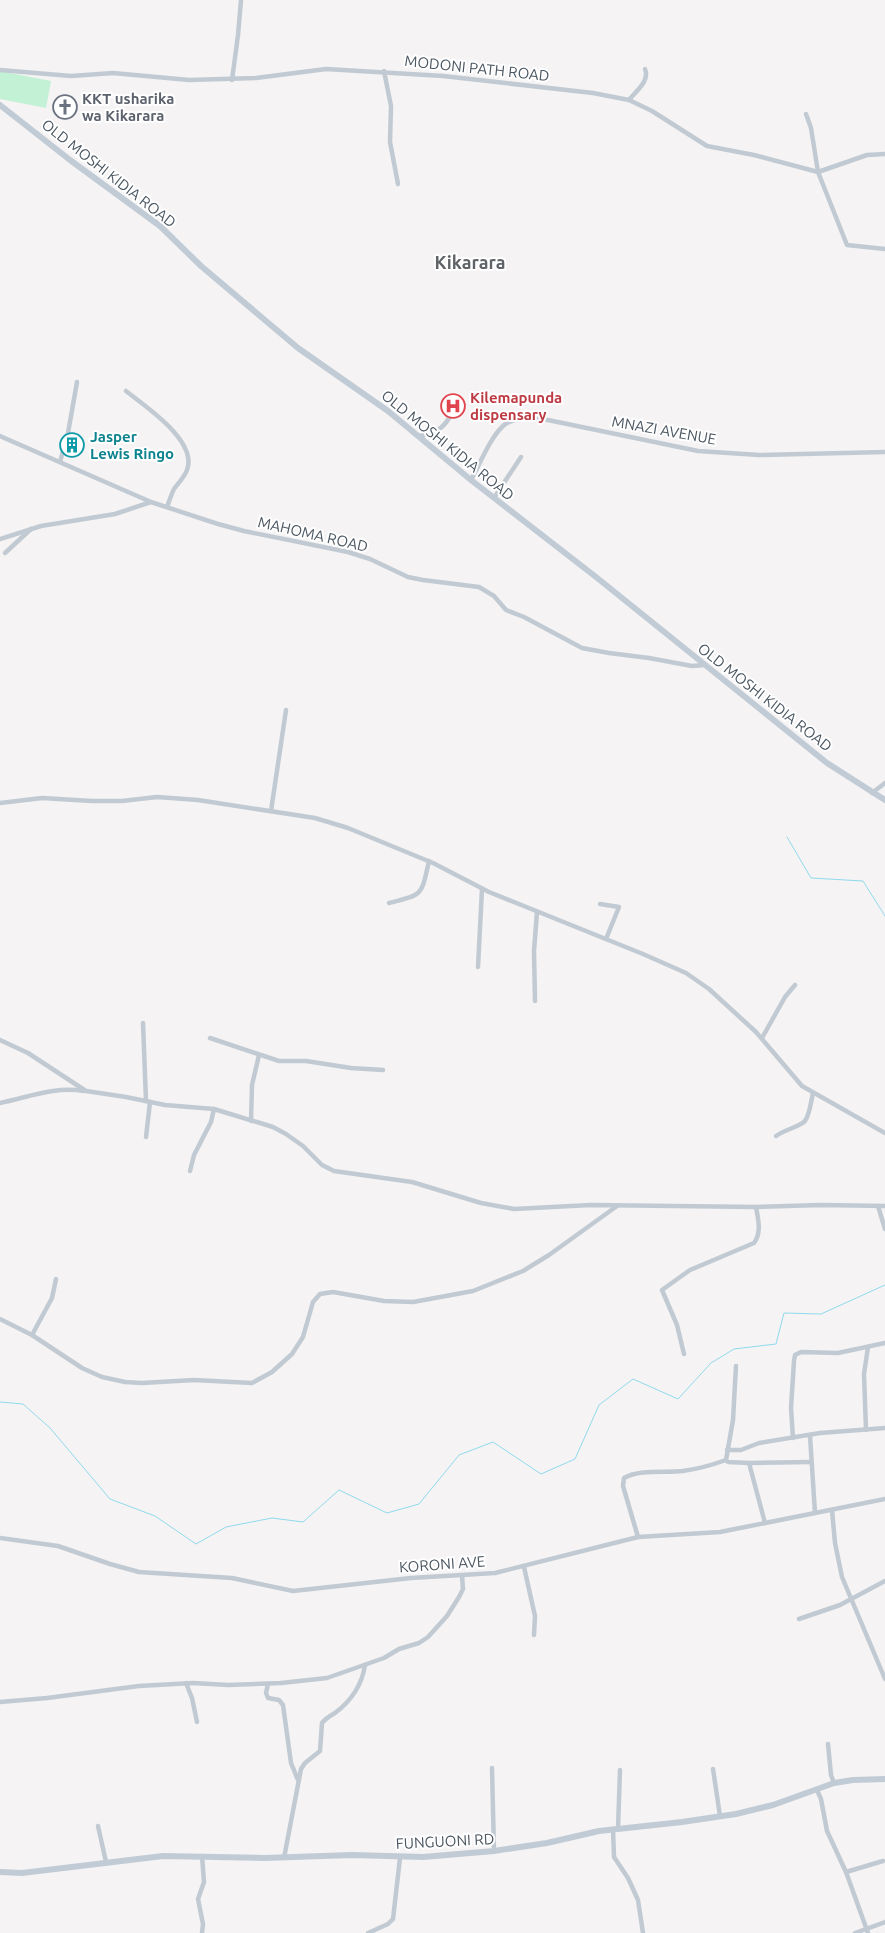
<svg xmlns="http://www.w3.org/2000/svg" width="885" height="1933" font-family="Ubuntu,sans-serif">
<style>
.garden{fill:#c3f1d5}
.lines{fill:none;stroke-linecap:round;stroke-linejoin:round}
.stream{stroke:#90daee;stroke-width:1}
.street{stroke:#c1cad2;stroke-width:4.5}
.secondary{stroke:#c1cbd6;stroke-width:6}
.labels{text-anchor:middle;dominant-baseline:central;stroke-width:4;stroke-linejoin:round;paint-order:stroke}
.street-label{font-size:15px;fill:#4a5661;stroke:#fff}
.worship-label{font-size:15px;font-weight:bold;fill:#5b616d;stroke:#fff;text-anchor:start}
.health-label{font-size:15px;font-weight:bold;fill:#be3a42;stroke:#fff;text-anchor:start}
.culture-label{font-size:15px;font-weight:bold;fill:#0d838f;stroke:#fff;text-anchor:start}
.quarter-label{font-size:18px;font-weight:bold;fill:#5f6368;stroke:#fff}
</style>
<rect width="100%" height="100%" fill="#f5f3f3"/>
<path class="garden" d="M0 71 51 81 46 108 0 99Z"/>
<g class="lines">
<g class="stream">
<path d="M787 837 811 878 863 881 885 916"/>
<path d="M0 1402 23 1404 50 1428 110 1499 155 1516 196 1544 226 1527 272 1518 303 1522 339 1490 387 1513 419 1504 459 1455 493 1442 541 1474 575 1459 599 1405 633 1379 678 1399 711 1363 734 1349 776 1344 784 1313 821 1314 885 1285"/>
</g>
<g class="street">
<path d="M0 70 71 76 113 73 189 80 256 78 326 69 443 76 593 93 629 100 652 111 707 146 754 155 818 172 847 245 885 249"/>
<path d="M384 71 391 106 390 142 398 184"/>
<path d="M232 80 238 35 241 0"/>
<path d="M629 100C636 91 650 81 645 69"/>
<path d="M806 114 811 128 818 172 867 155 885 154"/>
<path d="M126 391C146 407 198 441 187 470 184 478 178 483 174 489 171 495 169 502 167 507"/>
<path d="M0 436 151 502 218 524 244 531 348 552 370 559 408 577 423 580 479 587 494 596 506 610 524 617 582 648 609 653 649 658 692 666 704 665"/>
<path d="M419 436C433 434 442 430 449 418"/>
<path d="M60 462 68 433 77 382"/>
<path d="M471 480C480 464 490 438 503 426 514 416 535 418 548 420L698 451 759 455 885 452"/>
<path d="M494 498 521 457"/>
<path d="M0 539 41 526 115 514 151 502"/>
<path d="M5 553 31 529"/>
<path d="M872 793 885 783"/>
<path d="M0 803 42 798 92 801H122L157 797 198 800 315 818 348 828 433 863 489 892 643 954 686 973 709 989 756 1032 802 1086 885 1133"/>
<path d="M271 811 286 710"/>
<path d="M389 903C424 894 421 896 429 861"/>
<path d="M600 904 619 907 606 939"/>
<path d="M478 967 482 889"/>
<path d="M535 1001 534 951 537 912"/>
<path d="M143 1023 146 1101"/>
<path d="M210 1038 279 1061H306L351 1068 383 1070"/>
<path d="M762 1038 785 997 795 985"/>
<path d="M0 1040 28 1053 86 1091 126 1097 165 1105 214 1109 273 1127 286 1134 303 1146 322 1165 334 1171 412 1182 481 1203 514 1209 591 1205 756 1207 821 1205 885 1206"/>
<path d="M0 1103C29 1097 55 1086 84 1091"/>
<path d="M251 1121 252 1085 259 1055"/>
<path d="M776 1136C784 1130 801 1126 805 1121 810 1114 811 1101 813 1093"/>
<path d="M146 1137 150 1102"/>
<path d="M190 1171 194 1155 211 1122 214 1109"/>
<path d="M878 1206 885 1229"/>
<path d="M0 1319 32 1335 82 1368 102 1377 125 1382 142 1383 194 1380 252 1383 272 1372 292 1354 303 1337 313 1302 320 1294 333 1292 384 1301 413 1302 473 1291 523 1271 549 1255 617 1206"/>
<path d="M32 1335 52 1298 56 1279"/>
<path d="M684 1354 677 1325 662 1290 690 1270 754 1243C762 1232 758 1219 756 1207"/>
<path d="M736 1366 733 1420 726 1460 728 1462 749 1463 765 1523"/>
<path d="M866 1430 864 1374 868 1347"/>
<path d="M810 1436 815 1513"/>
<path d="M793 1438 791 1408 794 1361 795 1355 801 1352 838 1353 885 1343"/>
<path d="M727 1450H741L759 1443 820 1433 885 1428"/>
<path d="M749 1463 810 1462"/>
<path d="M832 1510 835 1543 842 1577 885 1679"/>
<path d="M638 1537 623 1486 624 1478C640 1469 665 1473 683 1471 698 1469 712 1465 726 1460"/>
<path d="M0 1538 58 1546 110 1564 139 1572 232 1578 293 1591 411 1578 495 1573 638 1537 720 1532 885 1499"/>
<path d="M524 1567 535 1616 534 1635"/>
<path d="M799 1619 840 1605 885 1581"/>
<path d="M186 1683 192 1698 197 1722"/>
<path d="M268 1684 266 1693 268 1698 279 1700 283 1705 291 1763 298 1780"/>
<path d="M0 1702 47 1698 139 1686 193 1683 228 1685 281 1683 327 1678 384 1658 399 1649 419 1643 428 1637 447 1616 459 1597 463 1589 462 1576"/>
<path d="M828 1744 831 1775 834 1783"/>
<path d="M492 1768 494 1851"/>
<path d="M713 1769 720 1816"/>
<path d="M817 1790 821 1799 827 1831 846 1872 868 1933"/>
<path d="M98 1826 106 1862"/>
<path d="M613 1829 614 1857 628 1878 638 1900 643 1933"/>
<path d="M618 1829 620 1770"/>
<path d="M202 1856 204 1882 198 1899 203 1924 202 1933"/>
<path d="M284 1858 301 1769 305 1763 320 1751 322 1723C326 1718 330 1716 335 1713 351 1701 362 1685 365 1665"/>
<path d="M846 1872 883 1861"/>
<path d="M368 1933 388 1924 393 1919 400 1858"/>
<path d="M855 1933 885 1922"/>
</g>
<g class="secondary">
<path d="M0 105 70 160 160 226 201 266 298 348 388 411 471 480 596 577 827 763 885 800"/>
<path d="M0 1872 22 1873 163 1856 264 1858 352 1855 423 1857 494 1851 547 1843 599 1831 682 1822 736 1814 773 1805 834 1783 853 1780 885 1779"/>
</g>
</g>
<defs>
<g id="church-ring" transform="scale(1.25)"><circle r="9.5" fill="#fff" stroke="#6b7280" stroke-width="1.5"/><path d="M-1.2-6h2.4v3.5h3.3v2.4h-3.3V6h-2.4V-.1h-3.3v-2.4h3.3Z" fill="#6b7280"/></g>
<g id="hospital-ring" transform="scale(1.25)"><circle r="9.5" fill="#fff" stroke="#e0444e" stroke-width="1.5"/><path d="M-5-5h3v3.5h4V-5h3V5h-3V1.5h-4V5h-3Z" fill="#e0444e"/></g>
<g id="building-ring" transform="scale(1.25)"><circle r="9.5" fill="#fff" stroke="#0f9aa8" stroke-width="1.5"/><path d="M-4-6H4V6H1V3H-1V6H-4ZM-2.5-4.3h1.7v1.8h-1.7ZM.8-4.3h1.7v1.8H.8ZM-2.5-1h1.7V.8h-1.7ZM.8-1h1.7V.8H.8Z" fill="#0f9aa8"/></g>
</defs>
<g fill-rule="evenodd">
<use href="#church-ring" x="65" y="107"/>
<use href="#hospital-ring" x="453" y="406"/>
<use href="#building-ring" x="72" y="445"/>
</g>
<g class="labels">
<g class="street-label">
<text transform="translate(477 68) rotate(6)">MODONI PATH ROAD</text>
<text transform="translate(109 173) rotate(38)">OLD MOSHI KIDIA ROAD</text>
<text transform="translate(664 430) rotate(10)">MNAZI AVENUE</text>
<text transform="translate(448 445) rotate(39)">OLD MOSHI KIDIA ROAD</text>
<text transform="translate(313 534) rotate(13)">MAHOMA ROAD</text>
<text transform="translate(765 697) rotate(38)">OLD MOSHI KIDIA ROAD</text>
<text transform="translate(442 1564) rotate(-4)">KORONI AVE</text>
<text transform="translate(445 1841) rotate(-3)">FUNGUONI RD</text>
</g>
<g class="worship-label">
<text x="82" y="98">KKT usharika<tspan x="82" dy="17">wa Kikarara</tspan></text>
</g>
<g class="health-label">
<text x="470" y="397">Kilemapunda<tspan x="470" dy="17">dispensary</tspan></text>
</g>
<g class="culture-label">
<text x="90" y="436">Jasper<tspan x="90" dy="17">Lewis Ringo</tspan></text>
</g>
<g class="quarter-label">
<text x="470" y="262">Kikarara</text>
</g>
</g>
</svg>
